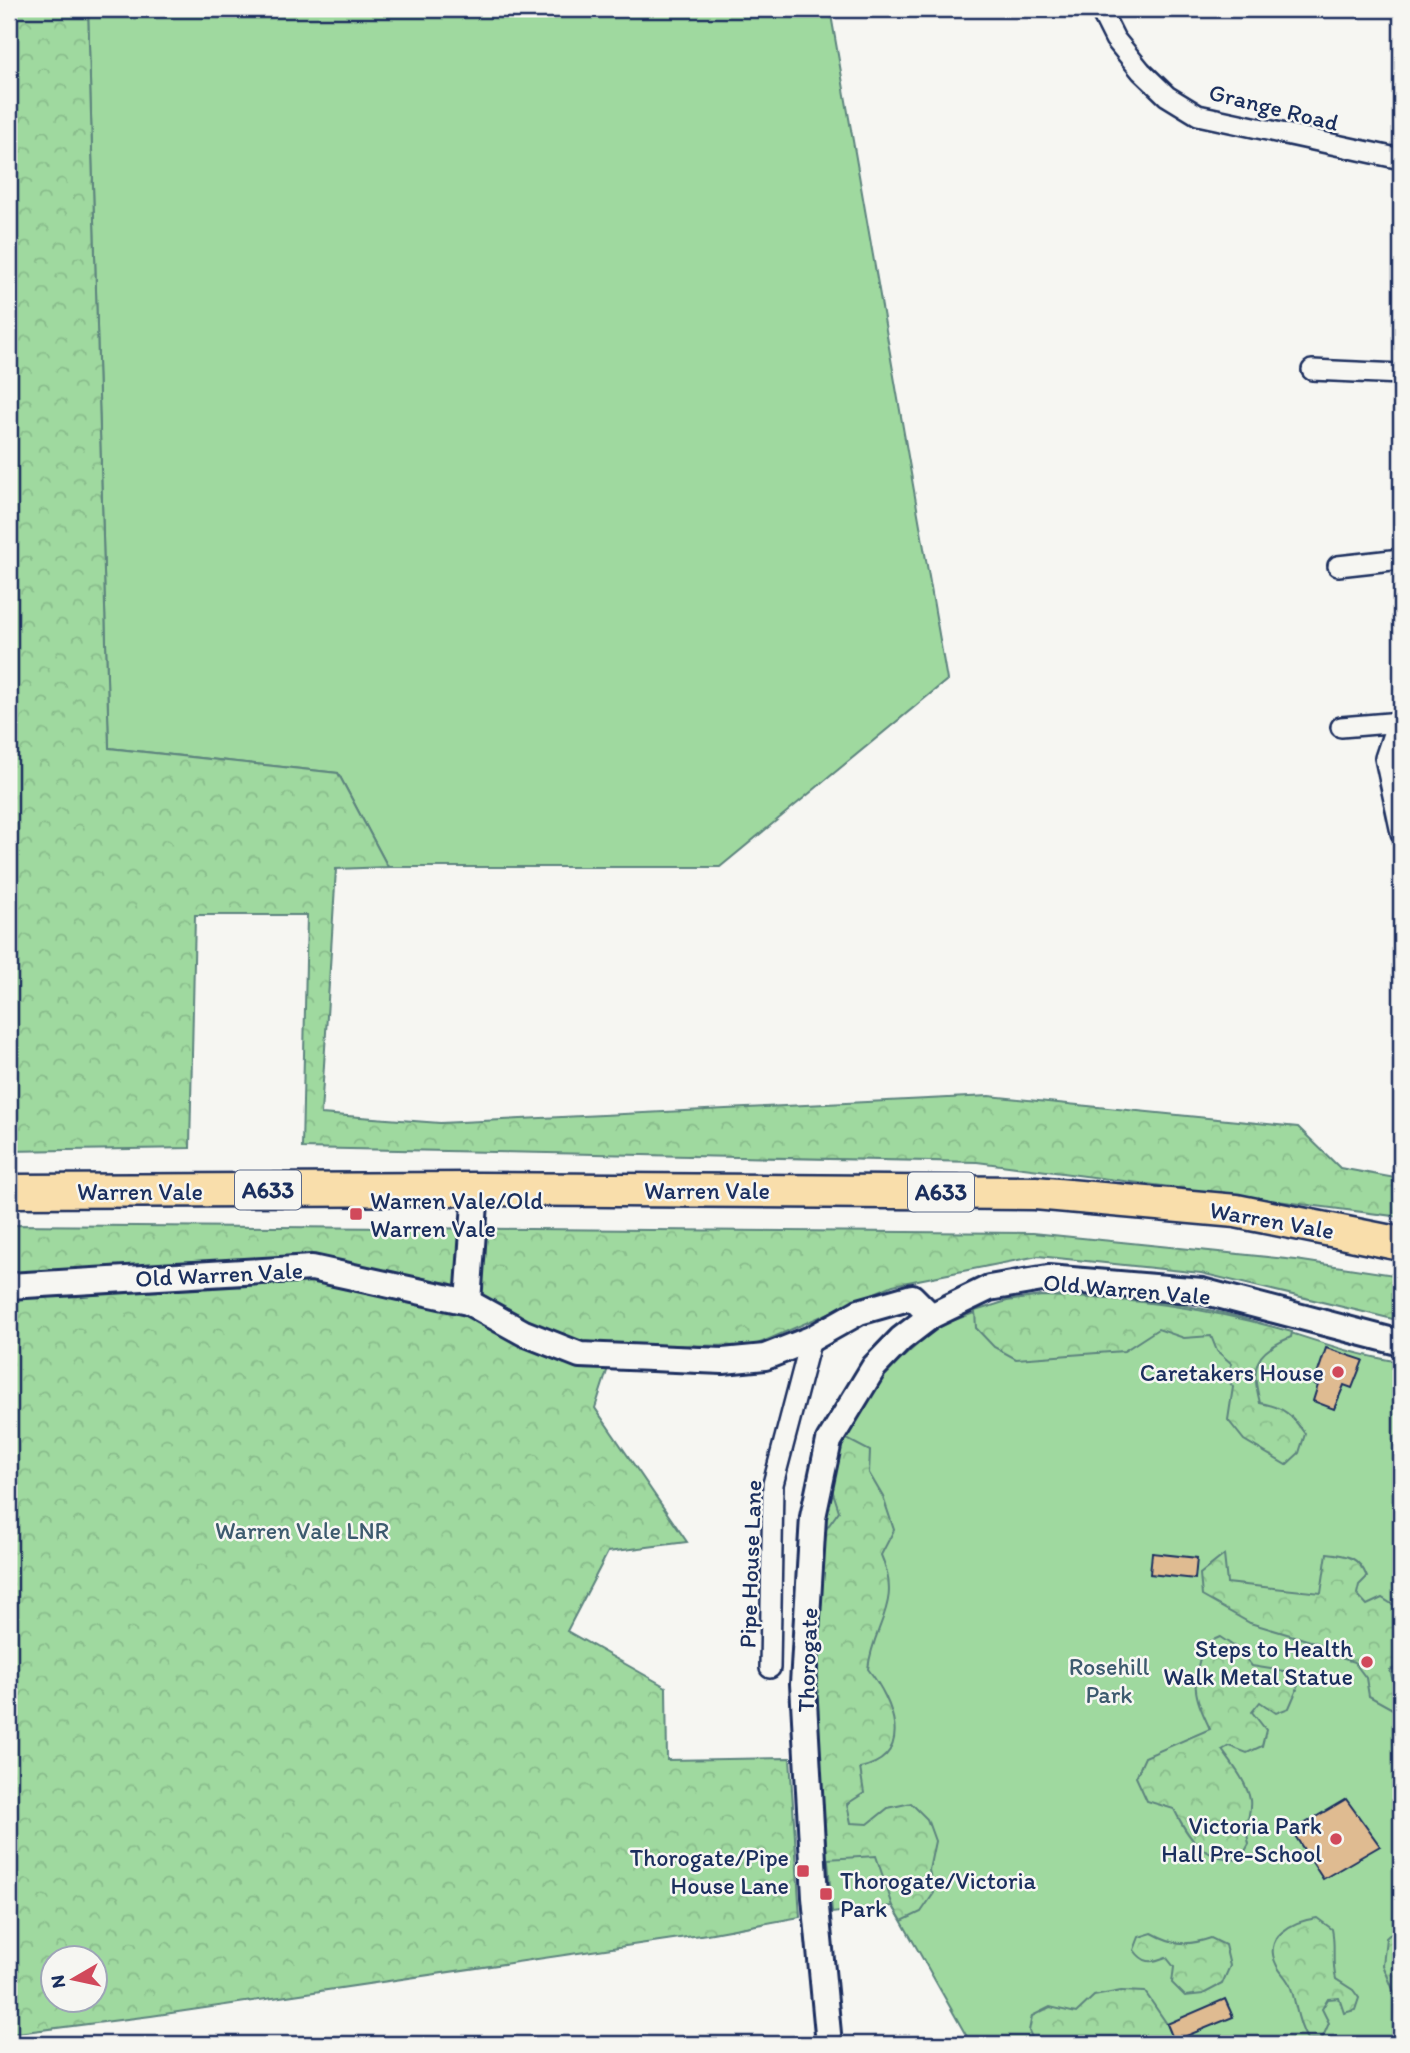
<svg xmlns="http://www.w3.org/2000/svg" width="1410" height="2053" font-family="Itim,sans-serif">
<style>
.green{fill:#9fd99f;stroke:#5d847e;stroke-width:2}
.forest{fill:url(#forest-crowns);stroke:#5d847e;stroke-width:2;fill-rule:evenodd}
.building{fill:#dfbb91;stroke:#1b2f5e;stroke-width:2}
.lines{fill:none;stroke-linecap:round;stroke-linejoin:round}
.minor-casing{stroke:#1b2f5e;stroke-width:24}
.tertiary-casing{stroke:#1b2f5e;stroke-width:30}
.primary-casing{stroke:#1b2f5e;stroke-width:37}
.minor{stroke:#f6f6f2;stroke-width:19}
.tertiary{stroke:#f6f6f2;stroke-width:24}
.primary{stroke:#f9deab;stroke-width:32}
.poi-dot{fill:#d1495b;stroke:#f6f6f2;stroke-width:2.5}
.labels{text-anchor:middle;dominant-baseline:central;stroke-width:5;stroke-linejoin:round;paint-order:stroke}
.shield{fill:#f6f6f2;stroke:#5d6b8a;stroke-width:2}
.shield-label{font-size:23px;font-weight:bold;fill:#1b2f5e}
.street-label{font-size:24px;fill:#1b2f5e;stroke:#f6f6f2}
.poi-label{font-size:24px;fill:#1b2f5e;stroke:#f6f6f2;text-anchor:end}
.park-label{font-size:24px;fill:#3c5a6e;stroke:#f6f6f2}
</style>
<defs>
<pattern id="forest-crowns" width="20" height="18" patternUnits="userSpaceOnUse" patternTransform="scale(1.75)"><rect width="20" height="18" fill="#9fd99f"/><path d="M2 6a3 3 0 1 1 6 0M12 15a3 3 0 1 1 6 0" fill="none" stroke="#88bb8b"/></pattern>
</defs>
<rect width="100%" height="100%" fill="#f6f6f2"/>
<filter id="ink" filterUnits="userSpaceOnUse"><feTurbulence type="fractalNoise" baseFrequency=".0143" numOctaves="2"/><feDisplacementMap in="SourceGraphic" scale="14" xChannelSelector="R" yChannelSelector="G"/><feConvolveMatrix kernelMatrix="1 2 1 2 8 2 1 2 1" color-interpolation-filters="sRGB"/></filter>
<g filter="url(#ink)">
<g class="green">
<path d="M88 9H830L947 680 720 867H388L338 773 109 748Z"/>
<path d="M1042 1296C1094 1297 1147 1298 1198 1308 1268 1320 1331 1352 1401 1362V2044H971L893 1906 832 1913 815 1687 826 1509 836 1447 880 1378 938 1326 1007 1301Z"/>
</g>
<g class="forest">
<path d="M9 9H88L109 748 338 773 388 867 336 869 321 1114 440 1123 989 1096 1298 1127 1340 1168 1401 1179V1217L977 1162 302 1148 307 915H195L190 1148 9 1151Z"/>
<path d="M9 1225 1033 1233 1296 1260 1401 1276V1321L1201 1273 1038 1256 893 1285 753 1346 608 1345 607 1371 595 1408 687 1542 608 1552 567 1631 666 1687 667 1760 790 1758 800 1917 707 1934 151 2016 9 2034ZM52 1958H94V2000H52Z"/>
<path d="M1042 1296C1134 1298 1204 1307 1292 1332L1291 1337C1253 1353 1251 1366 1260 1403 1284 1407 1292 1415 1305 1434L1299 1453 1286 1465 1244 1440 1228 1420 1233 1387 1225 1376 1232 1364 1217 1351 1211 1336 1184 1338 1158 1329 1124 1351 1016 1359 994 1347 976 1328 975 1311 1007 1301Z"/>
<path d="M843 1437 870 1451 869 1473 883 1497 894 1530 881 1555C903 1605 873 1623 868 1669 893 1701 916 1756 860 1768L864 1793 847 1804 851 1823 868 1824 888 1808 911 1803 927 1819 935 1841 929 1870 934 1893 921 1912 902 1921 893 1906 876 1856 827 1859 815 1687 824 1532 839 1511 830 1483Z"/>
<path d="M1327 1553C1348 1555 1359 1557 1367 1577L1359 1585 1357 1594 1367 1605 1382 1598 1401 1610V1666L1390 1670 1394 1685 1401 1683V1720L1398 1712 1369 1696 1366 1678 1354 1662 1338 1657 1317 1643 1250 1623 1202 1596 1200 1574 1224 1555 1227 1583 1321 1593Z"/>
<path d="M1220 1637 1238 1649 1252 1666 1290 1672 1298 1687 1289 1708 1276 1713 1260 1702 1252 1712 1266 1730 1262 1746 1247 1753 1229 1746 1222 1750C1232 1764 1247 1782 1250 1800 1252 1815 1243 1822 1249 1844L1240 1860C1201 1858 1190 1841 1174 1809L1147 1801 1136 1777 1145 1757 1210 1729C1192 1691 1192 1685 1204 1644Z"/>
<path d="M1317 1918 1332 1929C1336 1947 1331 1961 1336 1979L1353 1990 1359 1998 1355 2010 1344 2013 1339 1998 1328 1999 1322 2009 1329 2023 1322 2039H1307C1297 2022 1297 2007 1291 1988 1288 1978 1281 1974 1277 1966 1261 1936 1294 1921 1317 1918Z"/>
<path d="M1401 1924V2009L1383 1965 1386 1938Z"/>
<path d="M1152 1933C1174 1945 1188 1946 1211 1938L1225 1945 1230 1966 1222 1984 1203 1994 1185 1996 1172 1983 1174 1967 1166 1957C1151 1963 1144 1964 1134 1950L1139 1937Z"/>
<path d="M1121 1991 1145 1992 1167 2024 1176 2044H1035L1029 2031 1032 2016 1050 2007 1076 2013 1094 1996Z"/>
</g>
<g class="building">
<path d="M1326 1348 1363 1360 1352 1388 1344 1385 1334 1409 1313 1401 1318 1385 1314 1384Z"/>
<path d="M1152 1553 1197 1558 1195 1579 1150 1574Z"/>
<path d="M1346 1799 1380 1846 1323 1879 1292 1831Z"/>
<path d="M1225 1999 1233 2017 1174 2041 1167 2024Z"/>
</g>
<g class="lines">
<g class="minor-casing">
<g id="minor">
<path d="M1100 9 1115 39 1141 71 1167 96 1198 115 1401 159"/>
<path d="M1312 370 1401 374"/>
<path d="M1338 566 1401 559"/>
<path d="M1397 722 1385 758 1401 833"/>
<path d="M1341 727 1401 722"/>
<path d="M770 1668 773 1484 811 1339"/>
</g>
</g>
<g class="tertiary-casing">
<g id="tertiary">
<path d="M9 1286 312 1268 468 1302 524 1333 580 1355 723 1361 765 1357 811 1339 859 1312 912 1297 931 1316"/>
<path d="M468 1302 476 1189"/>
<path d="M829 2044 815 1897 803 1684 813 1517 829 1441 874 1367 901 1339 931 1316 989 1288 1048 1278 1202 1291 1401 1343"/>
</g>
</g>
<g class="primary-casing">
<path id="primary" d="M9 1191 476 1189 1035 1193 1236 1211 1401 1244"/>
</g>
<use href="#minor" class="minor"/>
<use href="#tertiary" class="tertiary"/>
<use href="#primary" class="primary"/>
</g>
</g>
<g class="poi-dot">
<rect x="349" y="1207" width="14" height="14" rx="3.5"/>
<circle cx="1338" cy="1372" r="7"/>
<circle cx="1367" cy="1662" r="7"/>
<circle cx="1336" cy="1839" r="7"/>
<rect x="796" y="1864" width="14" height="14" rx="3.5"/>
<rect x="819" y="1887" width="14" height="14" rx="3.5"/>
</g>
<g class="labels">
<g class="shield">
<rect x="235" y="1170.5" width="66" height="39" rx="5"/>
<rect x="908" y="1172.5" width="66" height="39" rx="5"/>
</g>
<g class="shield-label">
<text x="268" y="1190">A633</text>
<text x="941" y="1192">A633</text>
</g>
<g class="street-label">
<text transform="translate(1274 107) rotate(14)">Grange Road</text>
<text x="707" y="1190">Warren Vale</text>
<text x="140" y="1191">Warren Vale</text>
<text transform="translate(1272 1220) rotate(10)">Warren Vale</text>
<text transform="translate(219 1274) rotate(-3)">Old Warren Vale</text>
<text transform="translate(1127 1289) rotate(5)">Old Warren Vale</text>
<text transform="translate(750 1564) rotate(-88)">Pipe House Lane</text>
<text transform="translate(807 1660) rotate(-88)">Thorogate</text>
</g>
<g class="poi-label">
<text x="370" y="1200" text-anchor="start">Warren Vale/Old<tspan x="370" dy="28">Warren Vale</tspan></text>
<text x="1324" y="1372">Caretakers House</text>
<text x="1353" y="1648">Steps to Health<tspan x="1353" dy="28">Walk Metal Statue</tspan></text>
<text x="1322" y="1825">Victoria Park<tspan x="1322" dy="28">Hall Pre-School</tspan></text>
<text x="789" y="1857">Thorogate/Pipe<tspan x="789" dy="28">House Lane</tspan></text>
<text x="840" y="1880" text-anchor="start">Thorogate/Victoria<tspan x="840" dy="28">Park</tspan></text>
</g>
<g class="park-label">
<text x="302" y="1530">Warren Vale LNR</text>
<text x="1109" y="1666">Rosehill<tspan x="1109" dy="28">Park</tspan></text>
</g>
</g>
<rect width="1410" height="2053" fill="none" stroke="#f6f6f2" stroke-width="35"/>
<rect x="18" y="18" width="1375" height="2018" fill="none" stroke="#1b2f5e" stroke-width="2.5" filter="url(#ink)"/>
<g transform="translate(74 1979) rotate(261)"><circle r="33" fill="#f6f6f2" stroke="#9ea6b7" stroke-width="2"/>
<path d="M0-5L12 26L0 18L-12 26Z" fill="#d1495b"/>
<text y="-10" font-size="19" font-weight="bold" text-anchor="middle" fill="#1b2f5e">N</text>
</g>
</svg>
